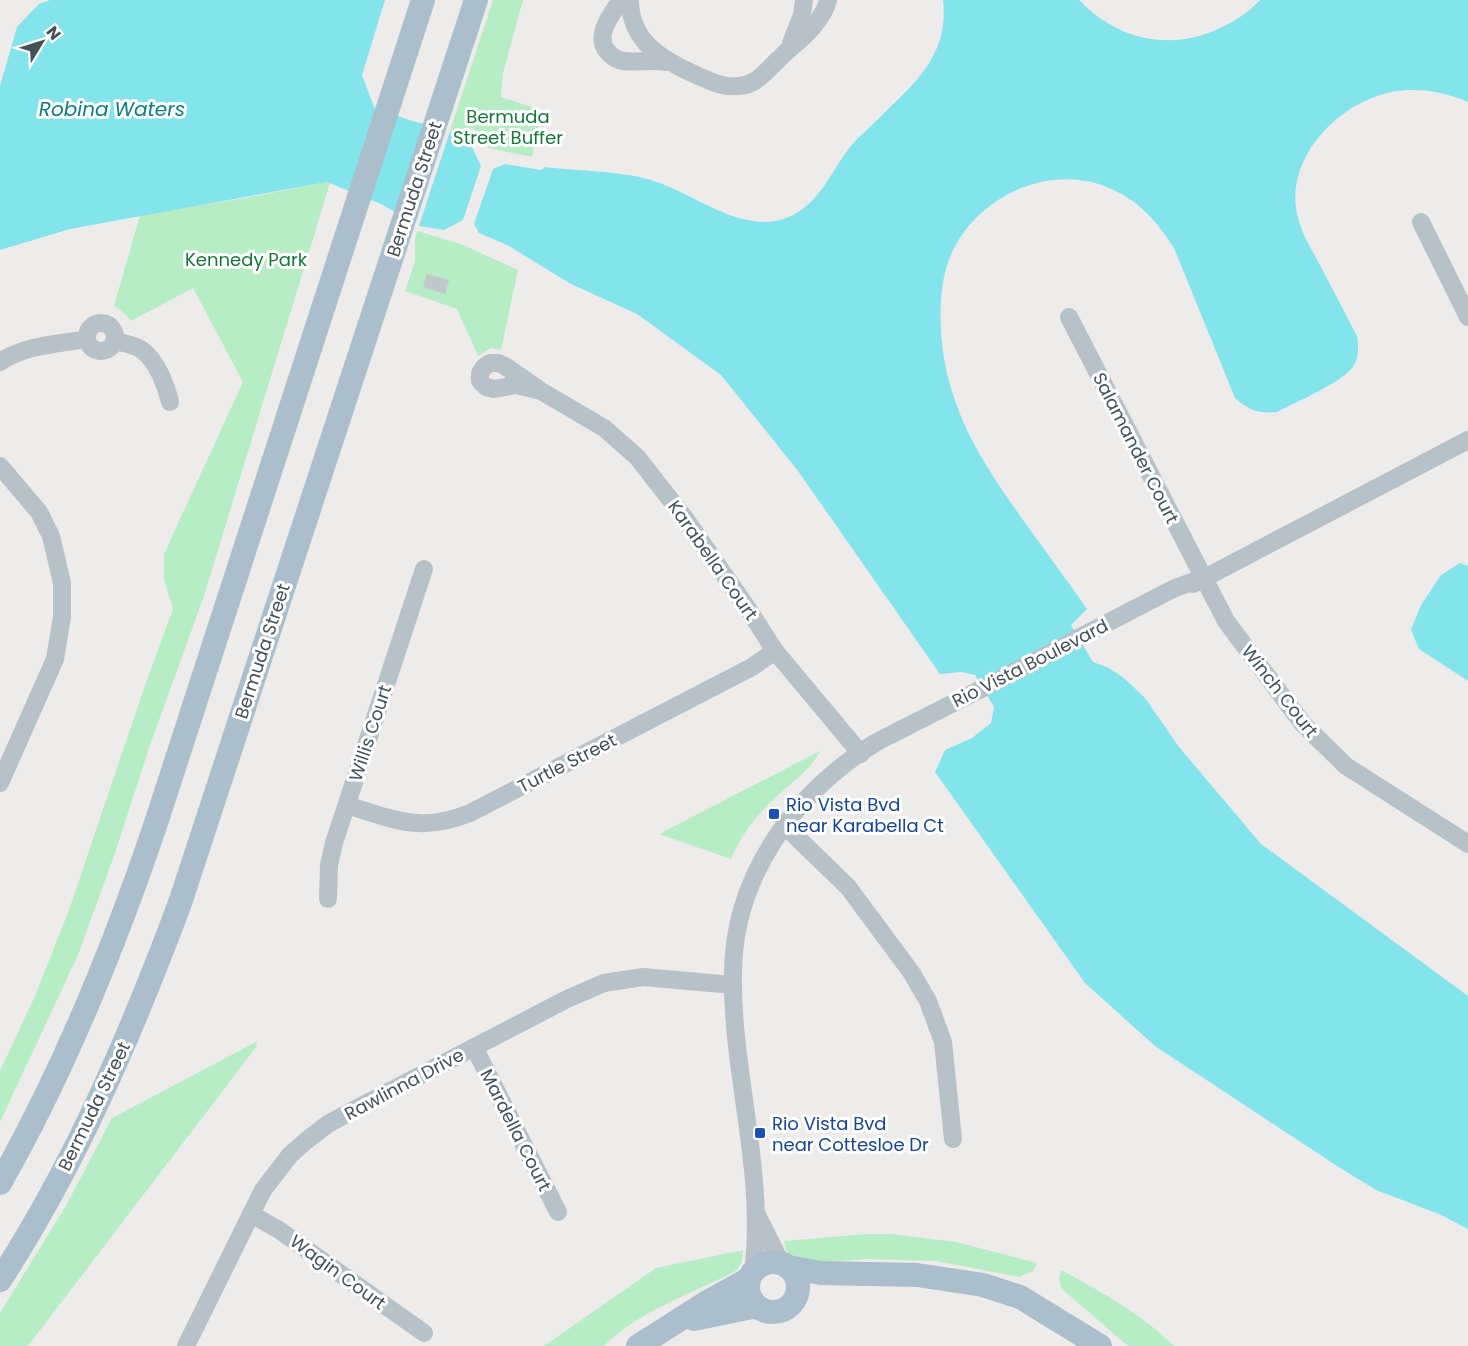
<svg xmlns="http://www.w3.org/2000/svg" width="1468" height="1346" font-family="Poppins,sans-serif">
<style>
.green{fill:#b7edc4}
.water{fill:#84e4eb}
.pier{fill:#eeebeb}
.building{fill:#c2c7cb}
.lines{fill:none;stroke-linecap:round;stroke-linejoin:round}
.minor{stroke:#b6c2c8;stroke-width:18}
.major{stroke:#aabfcb;stroke-width:24}
.transit-dot{fill:#1a4fb4;stroke:#fff;stroke-width:2}
.labels{text-anchor:middle;dominant-baseline:central;stroke-width:6;stroke-linejoin:round;paint-order:stroke}
.park-label{font-size:18px;fill:#167839;stroke:#fff}
.street-label{font-size:18px;fill:#445158;stroke:#fff}
.transit-label{font-size:18px;fill:#164399;stroke:#fff;text-anchor:start}
.water-label{font-size:20px;font-style:italic;fill:#0d7e86;stroke:#fff}
</style>
<rect width="100%" height="100%" fill="#eeebeb"/>
<g class="green">
<path d="M493 0H523L503 73 501 97 534 108 540 117 532 157 489 148 473 128 450 131Z"/>
<path d="M327 182 330 183 204 596 150 745 115 853 78 955 0 1122V1071L35 996 69 910 143 691 173 609 164 580V554L243 382 193 288 131 321 124 313 114 306 140 215 245 198Z"/>
<path d="M417 231 461 244 518 270 501 350 491 348 478 356 457 309 405 291 415 261V240Z"/>
<path d="M820 751C811 770 790 783 775 798 756 816 741 835 731 859L659 834Z"/>
<path d="M256 1042 257 1046 28 1346H0V1313L67 1204 112 1118Z"/>
<path d="M866 1234H890L956 1242 1037 1263 1033 1271 1019 1277 936 1261 867 1259 819 1263 795 1258 786 1251 784 1241Z"/>
<path d="M743 1250 742 1262 737 1270C693 1294 641 1309 604 1346H544L656 1268Z"/>
<path d="M1061 1270C1102 1292 1140 1313 1174 1346H1128L1062 1289 1059 1280Z"/>
</g>
<g class="water">
<path d="M50 0H385L362 75 374 107 409 120 450 131 468 139 481 166 463 220 444 230 419 226 381 204 327 182 70 229 0 250V86L17 27 39 4Z"/>
<path d="M943 0H1079C1120 43 1178 53 1230 23 1241 17 1252 9 1260 0H1468V102C1444 92 1418 87 1392 92 1341 102 1289 153 1296 208 1299 230 1311 248 1321 267 1333 290 1345 313 1357 336 1359 348 1359 358 1352 368 1339 384 1296 402 1277 412 1259 414 1248 410 1235 398L1174 248C1157 221 1138 200 1109 188 1044 160 964 203 946 269 937 300 940 350 949 381 963 434 992 476 1023 520 1044 549 1066 579 1087 609L1071 625 1093 662 1109 668 1125 679 1145 698 1179 747 1261 844 1468 996V1229L1439 1214 1376 1190 1337 1166 1155 1046 1085 983 935 772 945 750 972 738 991 723 994 707 975 675 961 672 940 674 798 471 721 375 637 314 571 284 507 245 479 233 474 224 493 169 505 164 541 170 545 167C577 171 625 171 654 181 698 195 748 240 795 214 820 200 831 173 847 151 856 138 871 127 882 115 917 81 949 54 943 0Z"/>
<path d="M1460 563 1468 566V681L1419 649 1411 630 1421 605 1441 575Z"/>
</g>
<path class="pier" d="M425 121 451 128 418 229 395 215Z"/>
<path class="building" d="M427 274 449 280 445 294 423 287Z"/>
<g class="lines">
<g class="minor">
<path d="M621 0C612 14 594 35 607 51 611 56 616 60 623 61 637 63 651 59 666 62"/>
<path d="M630 0C630 41 661 59 694 74 708 80 722 88 738 86 743 86 750 84 755 81 764 75 771 66 779 59 796 42 822 25 828 0"/>
<path d="M791 43 802 15 804 0"/>
<path d="M1421 222 1468 317"/>
<path d="M1069 317 1226 621 1303 724 1346 766 1468 844"/>
<circle cx="101" cy="337" r="14"/>
<path d="M114 341C123 343 135 345 142 350 157 361 166 385 170 402"/>
<path d="M0 362C25 345 58 344 87 339"/>
<path d="M541 391 516 385 494 389 486 387 480 381V373L484 367 490 363H498L505 366 541 391 604 428 637 457 684 517 750 612 775 651 861 754"/>
<path d="M0 466 39 512 51 536 62 583V617L55 659 0 783"/>
<path d="M1193 584 1468 440"/>
<path d="M347 805C395 820 421 833 470 813L752 667 775 651"/>
<path d="M784 825 848 887 911 972 928 1001 943 1042 953 1139"/>
<path d="M328 899 329 865 334 843 424 569"/>
<path d="M474 1047 558 1212"/>
<path d="M251 1214 279 1230 424 1333"/>
<path d="M757 1215 781 1263"/>
<path d="M753 1272C766 1170 731 1073 733 972 734 875 795 793 875 743 886 737 897 732 908 726 936 712 963 698 991 684 1052 652 1114 619 1175 588L1203 578"/>
<path d="M186 1346 263 1190 290 1155 307 1140 328 1124 348 1113 567 999 604 983 643 977 733 985"/>
</g>
<g class="major">
<path d="M0 1183C66 1067 115 945 157 820L423 0"/>
<circle cx="773" cy="1287" r="25"/>
<path d="M788 1267 821 1273 917 1275 983 1285 1020 1297 1100 1346"/>
<path d="M0 1280C76 1163 131 1034 180 903L476 0"/>
<path d="M694 1319 757 1306"/>
<path d="M638 1346 704 1304 749 1279"/>
</g>
</g>
<g class="transit-dot">
<rect x="768" y="808" width="12" height="12" rx="3"/>
<rect x="754" y="1127" width="12" height="12" rx="3"/>
</g>
<g class="labels">
<g class="park-label">
<text x="508" y="116">Bermuda<tspan x="508" dy="21">Street Buffer</tspan></text>
<text x="246" y="259">Kennedy Park</text>
</g>
<g class="street-label">
<text transform="translate(414 189) rotate(-72)">Bermuda Street</text>
<text transform="translate(1136 448) rotate(63)">Salamander Court</text>
<text transform="translate(713 560) rotate(55)">Karabella Court</text>
<text transform="translate(262 651) rotate(-72)">Bermuda Street</text>
<text transform="translate(1030 663) rotate(-27)">Rio Vista Boulevard</text>
<text transform="translate(1280 691) rotate(52)">Winch Court</text>
<text transform="translate(370 733) rotate(-72)">Willis Court</text>
<text transform="translate(567 763) rotate(-27)">Turtle Street</text>
<text transform="translate(404 1084) rotate(-28)">Rawlinna Drive</text>
<text transform="translate(94 1106) rotate(-64)">Bermuda Street</text>
<text transform="translate(516 1130) rotate(63)">Mardella Court</text>
<text transform="translate(338 1272) rotate(36)">Wagin Court</text>
</g>
<g class="transit-label">
<text x="786" y="804">Rio Vista Bvd<tspan x="786" dy="21">near Karabella Ct</tspan></text>
<text x="772" y="1123">Rio Vista Bvd<tspan x="772" dy="21">near Cottesloe Dr</tspan></text>
</g>
<g class="water-label">
<text x="112" y="109">Robina Waters</text>
</g>
</g>
<g transform="translate(42 42) rotate(52)" stroke="#ffffff" stroke-width="4.5" paint-order="stroke">
<path d="M0-4.5L10 22L0 15L-10 22Z" fill="#445158"/>
<text y="-9" font-size="16" font-weight="bold" text-anchor="middle" fill="#445158">N</text>
</g>
</svg>
